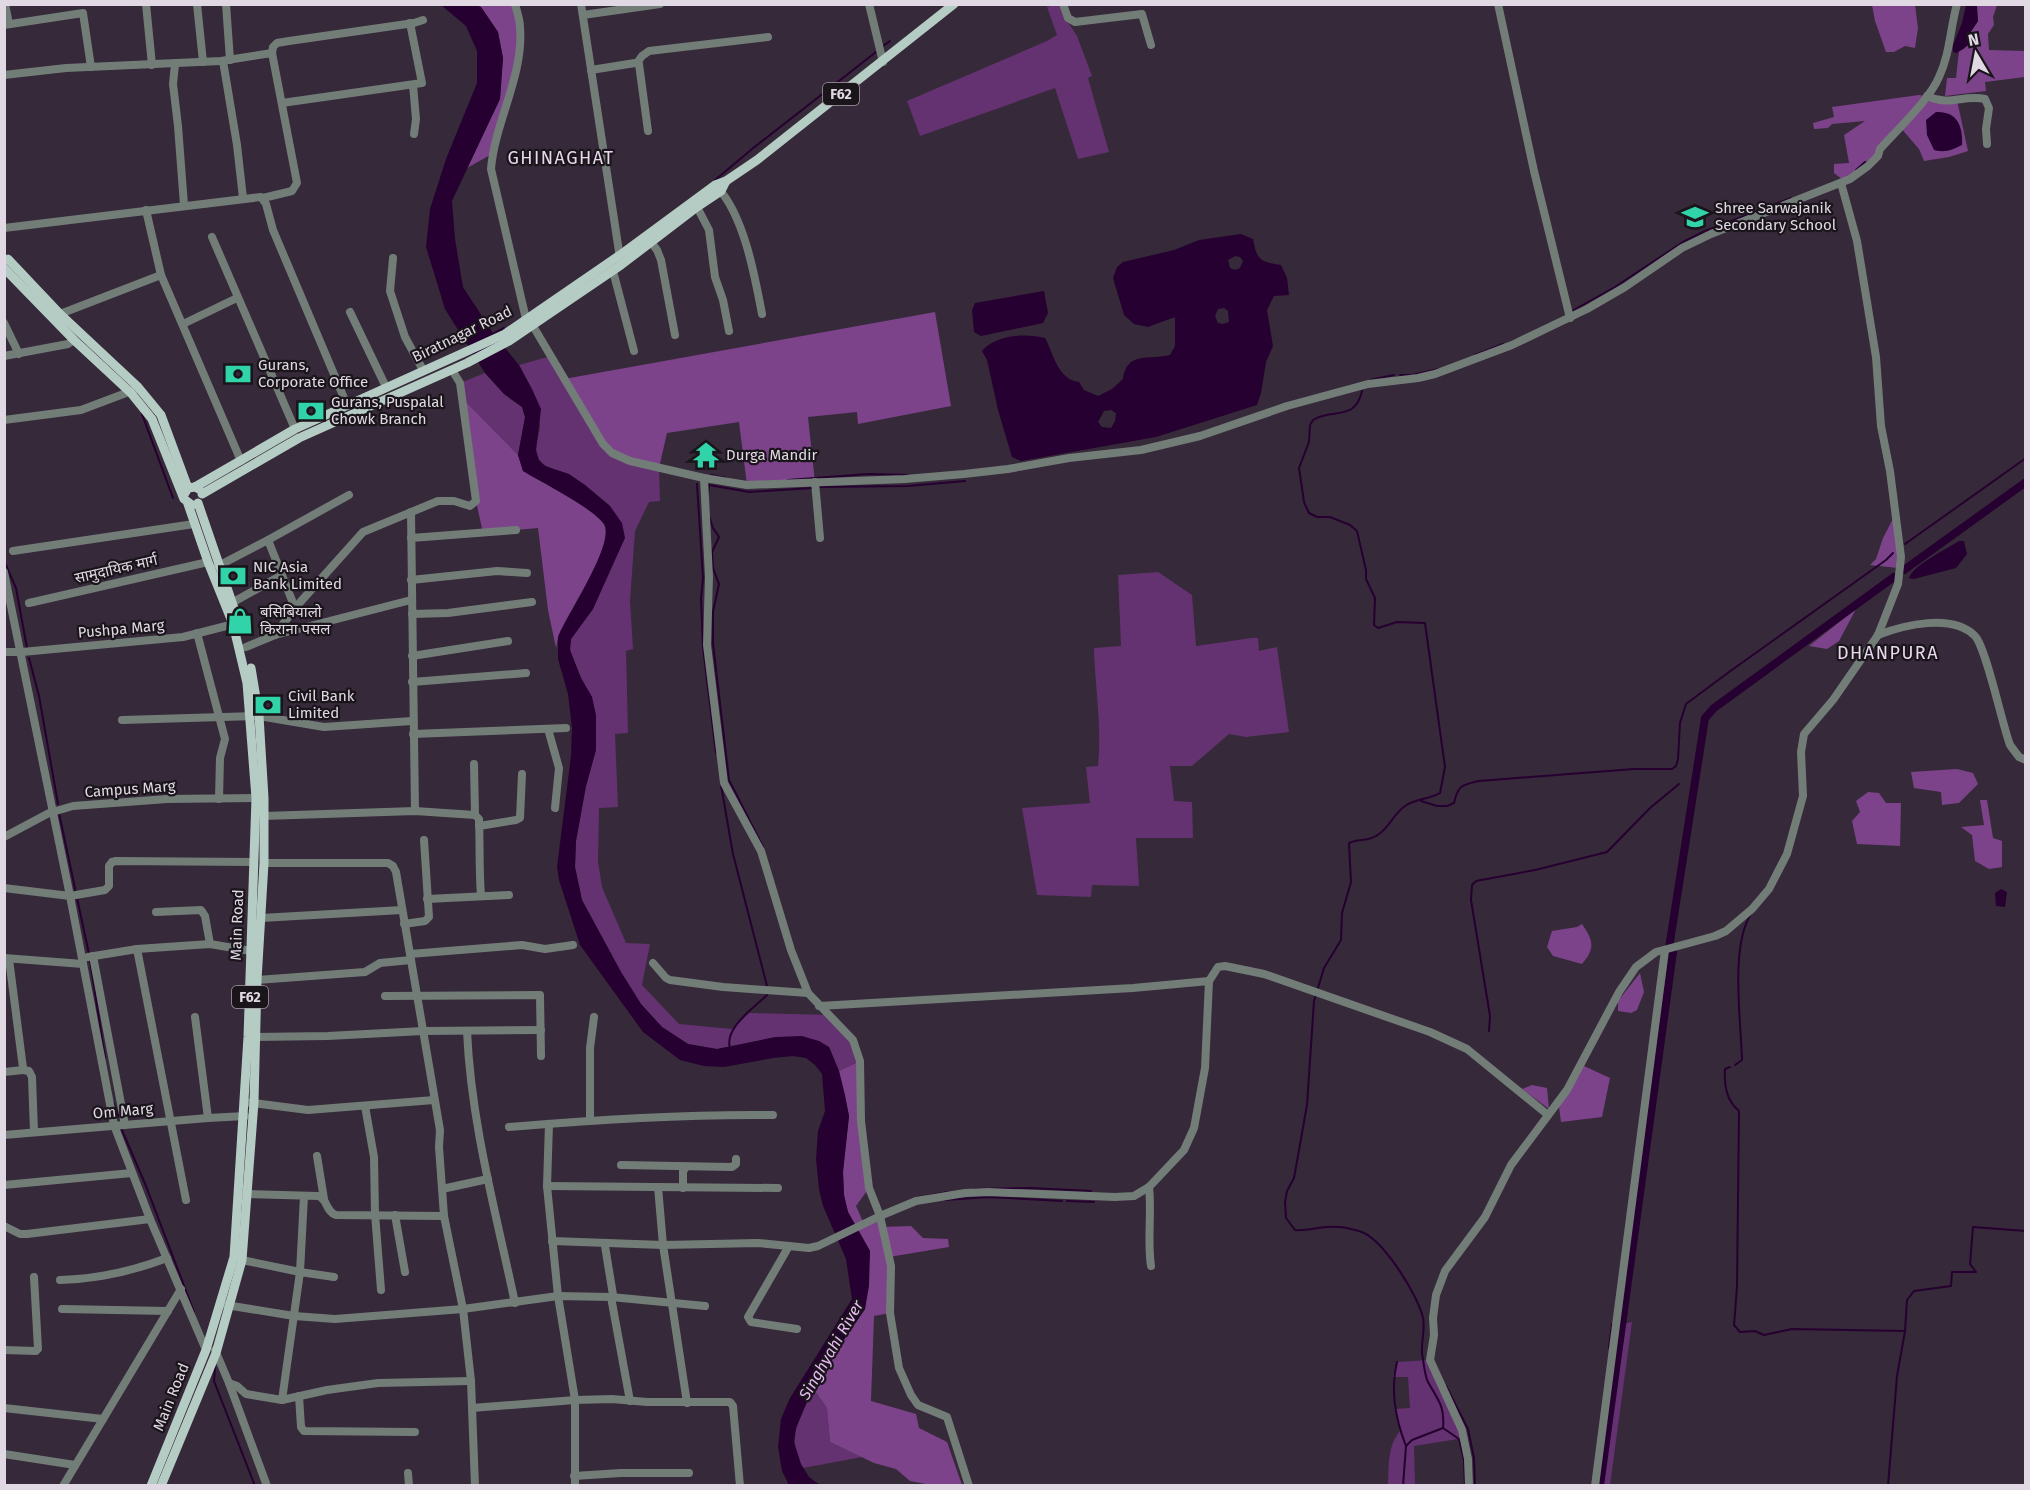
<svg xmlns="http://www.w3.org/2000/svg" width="2030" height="1490" font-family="'Fira Sans','Noto Sans Devanagari',sans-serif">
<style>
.green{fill:#643271}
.forest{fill:#7c438b}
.water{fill:#260030;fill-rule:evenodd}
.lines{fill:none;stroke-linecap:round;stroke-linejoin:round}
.stream{stroke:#260030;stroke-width:2}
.canal{stroke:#260030;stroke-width:8}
.minor{stroke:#727d78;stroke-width:8}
.major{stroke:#b4ccc3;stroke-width:9}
.labels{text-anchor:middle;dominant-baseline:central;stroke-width:4.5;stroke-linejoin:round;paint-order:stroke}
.shield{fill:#1a141b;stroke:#a59da6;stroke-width:1.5}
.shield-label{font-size:14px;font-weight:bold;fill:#e0d8e2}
.poi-label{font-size:15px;fill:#e0d8e2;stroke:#1a141b;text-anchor:start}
.street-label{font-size:15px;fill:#e0d8e2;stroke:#1a141b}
.water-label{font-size:16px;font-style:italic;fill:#e9baf5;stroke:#1a141b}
.quarter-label{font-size:18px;letter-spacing:1.5px;fill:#e8d8ed;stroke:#1a141b}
</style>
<rect width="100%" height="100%" fill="#362939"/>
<g class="green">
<path d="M1054 5H1063L1068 18V22L1077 36 1092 76 1088 78 1109 152 1078 159 1055 88 920 136 907 101 1047 41 1057 35 1047 7Z"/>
<path d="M551 356 603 444 659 468 660 501 649 502 635 531 630 601 633 649 626 651 628 733 615 734 618 807 599 808 598 862 602 887 626 943 650 944 642 985 679 1024 732 1029 749 1013 829 1015 853 1040 860 1061 839 1071 829 1047 776 1037 717 1049 688 1044 662 1027 641 1004 621 972 582 900 575 867 576 841 586 786 596 750 592 697 581 678 570 650 571 639 593 609 607 575 610 506C597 495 584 483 569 475 560 470 547 469 540 461 531 450 540 437 540 425 539 404 529 383 519 365Z"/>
<path d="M485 373 504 394 522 407 525 417 518 455 462 398 460 383Z"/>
<path d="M1158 572 1192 595 1196 646 1252 638H1258L1259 651 1277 647 1289 732 1246 737 1229 734 1192 766H1170L1174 801 1192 802 1193 838H1136L1139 886 1092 885 1091 897 1037 895 1022 808 1090 803 1086 767 1098 766C1102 726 1095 688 1094 648L1121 646 1118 575Z"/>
<path d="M1632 1322 1610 1485 1595 1486 1616 1325Z"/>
<path d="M1430 1360 1464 1438 1414 1446 1415 1485 1388 1486C1389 1466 1387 1447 1400 1431L1395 1409 1410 1408 1408 1377H1393L1397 1362Z"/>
<path d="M813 1388 827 1408 830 1442 862 1457 803 1468C785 1438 801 1417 813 1388Z"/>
</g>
<g class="forest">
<path d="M476 5H515L519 52 492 154 467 168 500 99 503 58 498 32 481 7Z"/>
<path d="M1872 5H1915L1918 28 1915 48 1905 46 1894 52H1886L1875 21Z"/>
<path d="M1976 5H1997L1993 17 1994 25 1988 34 1989 50 2025 51V77L1985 82 1986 91 1945 96 1947 78H1956L1959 51 1964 49 1968 36 1978 21Z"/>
<path d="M1919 95 1957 100 1968 151 1949 157 1924 161 1919 149 1900 127 1878 156 1865 162 1853 173 1843 180 1834 173V164L1849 163 1844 135 1865 121 1832 124 1828 128 1814 129 1813 123 1834 117 1832 107Z"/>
<path d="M935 312 951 406 858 424 857 412 808 417 815 482 747 485 739 422 667 433 659 468 612 453 564 379Z"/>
<path d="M462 398 518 455 523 471C543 483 590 506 603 523 618 542 567 612 559 635 557 639 557 644 556 648L548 610 538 528 483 533 476 501Z"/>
<path d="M1896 513 1898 568 1870 565 1876 559 1883 538Z"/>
<path d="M1856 609 1839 641 1827 649 1809 646Z"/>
<path d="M1957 769 1973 773 1978 784 1959 803 1942 805 1941 792 1914 788 1911 772Z"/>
<path d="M1868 792 1879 793 1886 803H1901L1900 846 1857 844 1852 821 1860 812 1856 801Z"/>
<path d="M1980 800H1987L1993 838 2002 841V867L1989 869 1975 861 1972 835 1961 827 1984 825Z"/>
<path d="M1582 924C1593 940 1596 948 1582 964L1553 956 1547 947 1552 931 1577 927Z"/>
<path d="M1640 973 1644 992 1637 1010 1631 1013 1618 1011V1001Z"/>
<path d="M860 1061 869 1188 856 1206 864 1224 880 1216 882 1227 911 1226 923 1238 948 1239 949 1247 889 1257 890 1313 874 1316 871 1401 916 1414 919 1428 947 1442 962 1485H931L910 1481 896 1469 874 1463 830 1442 827 1408 813 1388 826 1366 865 1309 870 1251 848 1212 844 1195 843 1172 849 1116 839 1071Z"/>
<path d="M1584 1066 1610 1078 1602 1117 1561 1122 1559 1107Z"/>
<path d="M1532 1085 1547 1088 1549 1109 1522 1089Z"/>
</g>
<g class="water">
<path d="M441 5H476L481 7 498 32 503 58 500 99 452 201 455 239 463 287 493 333 519 365 532 389 541 409 536 450 539 460 545 466 569 474 585 485 610 506 622 523 625 538 593 609 571 639 570 650 581 678 592 697 596 715V750L586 786 576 841 575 867 582 900 621 972 641 1004 662 1027 688 1044 717 1049 776 1037 802 1036 819 1041 829 1047 839 1071 845 1095 849 1116 843 1172 844 1195 848 1212 870 1251 869 1286 865 1309 826 1366 813 1388 796 1428 794 1442 801 1464 809 1477 820 1485H789L782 1471 778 1447 781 1419 790 1398 852 1299 846 1259 823 1206 819 1189 816 1159 818 1131 825 1111 822 1074 815 1065 806 1058 793 1056 773 1058 724 1067 704 1066 680 1060 643 1032 580 945 559 880 557 867 571 756 572 728 568 694 558 659V637C567 616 616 541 604 524 593 508 541 482 523 471L518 455 525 417 522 407 504 394 485 373 445 309 426 247 430 209 446 159 477 83V51L466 26Z"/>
<path d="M1966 5H1977L1978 21 1968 36 1970 44 1957 53 1953 52V45L1962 23Z"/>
<path d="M1936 112C1957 111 1963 126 1962 145 1952 150 1945 153 1934 150L1927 135 1926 120Z"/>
<path d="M1241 234 1253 239C1257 260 1260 262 1281 265L1287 278 1289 295 1274 296 1267 310 1273 346 1266 362 1261 393 1257 405 1156 437 1021 461 1012 457 998 410 987 360 982 351C995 335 1025 333 1045 338 1054 354 1057 379 1079 382L1084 390 1098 396 1112 389 1123 379C1126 351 1150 360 1170 355L1175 346V317L1148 327 1134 324 1124 315 1113 278 1117 267 1123 262 1174 250 1199 240ZM1235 256 1240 257 1243 261 1240 268 1235 270 1230 268 1228 260ZM1224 308 1228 311 1229 322 1223 324 1218 323 1215 316 1218 309ZM1111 410 1116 413 1115 421 1111 428 1102 427 1098 422 1104 411Z"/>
<path d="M1044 291 1048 313 1043 323 981 336 974 332 972 310 975 303Z"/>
<path d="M1959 541H1964L1967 554 1956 568 1914 579 1909 578C1913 565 1947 549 1959 541Z"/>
<path d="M2001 889 2007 892 2005 907 1996 906 1995 893Z"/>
</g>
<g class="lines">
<g class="stream">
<path d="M883 46 890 41"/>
<path d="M1856 170 1865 162"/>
<path d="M714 181 752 149 876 52"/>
<path d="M1572 311 1615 287 1683 242 1705 231 1791 198"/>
<path d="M491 335 504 328"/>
<path d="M1475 355 1503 344"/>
<path d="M1400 375H1412L1439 369"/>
<path d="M1370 380 1394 375"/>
<path d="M1362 391C1355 422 1332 408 1313 420L1310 425 1309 442 1299 468 1304 502 1309 513 1317 517H1330L1350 525 1357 531 1366 570V579L1375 598 1374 625 1378 628 1397 622 1425 623 1445 767 1440 793C1430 799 1415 799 1405 806 1394 813 1389 829 1376 836 1368 841 1358 839 1349 843L1351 882 1342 913 1341 940 1324 968 1314 1001 1307 1105 1294 1178 1287 1191 1285 1202 1286 1218 1295 1230C1306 1231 1315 1228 1327 1227 1337 1226 1349 1228 1359 1231 1382 1237 1418 1295 1423 1318 1426 1331 1419 1347 1423 1359 1424 1366 1425 1376 1428 1382 1438 1400 1445 1406 1443 1428L1412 1440 1406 1446 1403 1486"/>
<path d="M142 414 173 498"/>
<path d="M711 475 726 478"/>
<path d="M788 480 868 474 908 475"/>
<path d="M697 484 703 578 701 599 703 647 716 753"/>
<path d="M818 487 908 486 965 481"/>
<path d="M708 495 709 485 749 492 812 488"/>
<path d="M709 516 713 528 719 537 712 552 713 568 719 584 713 612V644L729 780 763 847"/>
<path d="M1905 544 2026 458"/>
<path d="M4 561 16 588 27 648"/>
<path d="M29 658 39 696 58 804"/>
<path d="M721 785 733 854 767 986"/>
<path d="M1421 801 1437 806H1447L1454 803C1458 785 1462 785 1479 781L1634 769H1672L1676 766 1678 759 1680 723 1686 704 1729 672 1886 560 1893 553"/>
<path d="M59 813 76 893"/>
<path d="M77 898 89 954"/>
<path d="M90 960 105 1058"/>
<path d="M1489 1031 1490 1016 1471 900 1472 885 1476 881 1535 870 1607 852 1650 808 1679 784"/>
<path d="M730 1048C724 1028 754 1008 767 995"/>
<path d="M1735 1065 1742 1060C1741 1022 1730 946 1751 914"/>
<path d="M1730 1067 1725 1069C1724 1085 1726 1100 1739 1111L1737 1287 1734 1325 1740 1332 1755 1331 1764 1335 1792 1329 1905 1331 1897 1376 1888 1486"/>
<path d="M113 1102 119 1117"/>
<path d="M121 1128 146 1186 194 1312"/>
<path d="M974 1189 1030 1188 1091 1191"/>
<path d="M915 1198 948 1192"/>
<path d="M945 1200 988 1197 1062 1201"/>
<path d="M1067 1201 1094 1202"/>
<path d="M1905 1331 1907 1300 1914 1291 1951 1286 1952 1272H1976L1970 1264 1973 1227 2026 1231"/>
<path d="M1609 1348 1612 1324"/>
<path d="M1397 1362C1390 1391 1395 1418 1406 1446"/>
<path d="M215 1367 214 1381 255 1486"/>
<path d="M1446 1386 1468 1429 1474 1458 1475 1486"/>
<path d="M1443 1428 1459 1439 1464 1460 1465 1486"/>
</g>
<g class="canal">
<path d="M1904 570 2026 482"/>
<path d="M1669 948 1705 718 1714 708 1894 577"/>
<path d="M1600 1486 1673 952"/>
</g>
<g class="minor">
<path d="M5 4 9 24"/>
<path d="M146 4 152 65"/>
<path d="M197 4 203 62"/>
<path d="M226 4 230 60"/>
<path d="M515 4C517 12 520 20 520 27 524 76 495 121 491 169L526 319"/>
<path d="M581 4 620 258"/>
<path d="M869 4 883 62"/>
<path d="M1063 4 1068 18 1075 22 1142 14 1151 45"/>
<path d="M1498 4 1534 171 1570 318"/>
<path d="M583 15 660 4"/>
<path d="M4 25 83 13 91 67"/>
<path d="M223 61 237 145 243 198"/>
<path d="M637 63 642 56 649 51 768 37"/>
<path d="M175 64 173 84 178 126 184 205"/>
<path d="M591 70 635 63 639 64 648 131"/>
<path d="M4 75 66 68 221 61 272 53"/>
<path d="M413 85 416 119 414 134"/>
<path d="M1927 96C1950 107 1963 94 1985 99L1989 108 1986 129 1987 144"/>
<path d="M282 103 422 83 410 23"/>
<path d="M717 187C744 215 755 277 762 314"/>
<path d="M263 198 292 191 297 183 272 53 273 47 277 43 289 41 414 23 423 20"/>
<path d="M697 207 709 230 715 277 723 300 729 331"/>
<path d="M146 210 161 275 241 461"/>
<path d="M4 228 261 197 266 204 273 230 347 405"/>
<path d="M212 237 295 429"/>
<path d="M651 242 657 250 661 260 675 335"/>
<path d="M393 258 390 291 405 337 423 370"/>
<path d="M613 271 634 351"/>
<path d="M350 312 386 387"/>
<path d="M60 314 161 275"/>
<path d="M4 323 19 354"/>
<path d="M183 324 237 298"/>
<path d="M533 326 603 444 612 453 630 461 704 478 747 485 905 479 964 474 1008 469 1069 458 1141 450 1200 436 1287 406 1368 384 1418 378 1435 374 1512 345 1587 309 1625 287 1682 248 1711 234 1850 179 1868 166 1878 156 1880 149C1897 130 1930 99 1939 77 1950 54 1950 29 1957 4"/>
<path d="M4 356 68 344 74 340"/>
<path d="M4 420 81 410 134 390"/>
<path d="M704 478 709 577 707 645 724 783 761 851 791 950 808 993 853 1040 860 1061 861 1121 869 1188 880 1216 891 1266 890 1313 899 1368 911 1395 918 1405 947 1417 969 1486"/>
<path d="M815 482 820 538"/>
<path d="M411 512 415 811"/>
<path d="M411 538 516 530"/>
<path d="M268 540 349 495"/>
<path d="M13 551 194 524"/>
<path d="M218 566 268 540 295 608"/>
<path d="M4 572 70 896 114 1125 150 1219 206 1350"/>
<path d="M411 580 497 571 527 573"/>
<path d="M29 603 208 562"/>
<path d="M228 605 282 575"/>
<path d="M412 614 448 613 532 602"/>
<path d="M197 633 225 739 220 758 219 799"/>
<path d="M275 635 411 600"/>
<path d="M1878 635C1904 625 1952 613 1975 636 1986 647 2002 724 2010 745L2019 757 2026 760"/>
<path d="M246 647 275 635 295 608 363 532 438 501H454L470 506 476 501 460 383 452 370"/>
<path d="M4 652H22L183 637 238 623"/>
<path d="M412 656 508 641"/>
<path d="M412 682 526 673"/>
<path d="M122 720 259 716 324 727 412 721"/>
<path d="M548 729 559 768 555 808"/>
<path d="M413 734 566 728"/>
<path d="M474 764 475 815"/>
<path d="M264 816 415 811 475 815 479 819C480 844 479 870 481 896"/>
<path d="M479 826 516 820 520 818 522 774"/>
<path d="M4 837 49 813 73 806 167 799 260 798"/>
<path d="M264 863H388L393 866 396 872 440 1130 439 1147 444 1216 463 1309 471 1381 475 1486"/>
<path d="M4 888 70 896 105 890 109 886V866L112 862 116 861 254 862"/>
<path d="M427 899 509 895"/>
<path d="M156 912 201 910 205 916 210 944"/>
<path d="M261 918 402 910"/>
<path d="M404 924 425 921 429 917 424 840"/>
<path d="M410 954 522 945 545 949 573 945"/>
<path d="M93 956 125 1125"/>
<path d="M88 957 137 949"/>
<path d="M4 958 83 964"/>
<path d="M653 963 666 978 670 980 723 987 808 993"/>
<path d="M257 980 365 972 380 963 411 960"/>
<path d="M385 996 540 995 541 1056"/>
<path d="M819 1006 1133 988 1209 981"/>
<path d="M195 1017 208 1118"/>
<path d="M467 1031C471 1123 496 1213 515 1303"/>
<path d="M250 1037 328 1036 423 1031 541 1030"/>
<path d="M23 1070 29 1071 32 1077 34 1132"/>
<path d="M4 1072 23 1070V1068L9 959"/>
<path d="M245 1102 308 1110 434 1100"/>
<path d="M365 1106 374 1157 375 1214 381 1290"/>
<path d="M590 1121V1048L594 1017"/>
<path d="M549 1124 547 1186 558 1296 575 1400V1486"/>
<path d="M509 1127C597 1120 685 1114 773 1115"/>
<path d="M4 1135 208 1118 245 1116"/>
<path d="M317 1156 324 1199"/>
<path d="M621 1165 732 1167 736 1164V1159"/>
<path d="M4 1185 132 1173"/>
<path d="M547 1186 778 1188"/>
<path d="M658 1187 663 1245 687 1403"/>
<path d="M1149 1187C1152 1213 1147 1240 1151 1266"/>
<path d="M683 1188V1171L686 1167"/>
<path d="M442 1189 488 1179"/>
<path d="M244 1194 318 1196C328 1199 325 1211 336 1215L444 1216"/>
<path d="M186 1200 137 949 210 944 251 951"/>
<path d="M395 1215 405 1272"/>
<path d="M4 1226 20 1234H27L150 1219"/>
<path d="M552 1241 663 1245 758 1243 809 1248 818 1246 880 1216 916 1201 965 1193 988 1192 1115 1197 1134 1196 1149 1187 1184 1150 1194 1128 1205 1068 1209 981 1218 967 1225 966 1264 974 1430 1032 1467 1049 1548 1115"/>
<path d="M607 1243 605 1246 613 1295 611 1297 630 1401"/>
<path d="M789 1246 748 1317 751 1322 797 1329"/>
<path d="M242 1260 300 1272 304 1196"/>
<path d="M60 1280C97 1279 133 1271 167 1258"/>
<path d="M226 1305 294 1316 335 1319 463 1309 558 1296 611 1297 705 1306"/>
<path d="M62 1309 168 1311"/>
<path d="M4 1350 36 1351 38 1349 34 1277"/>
<path d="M215 1350 229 1383 237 1386 246 1394 282 1400 327 1390 378 1383 471 1381"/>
<path d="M229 1383 267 1486"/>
<path d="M299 1396 301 1427 304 1431 415 1432"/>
<path d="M282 1400 300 1272 334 1277"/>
<path d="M4 1408 103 1419"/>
<path d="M472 1408 575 1400 612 1399 647 1402H730L733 1406 740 1486"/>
<path d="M4 1454 75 1465"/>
<path d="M408 1473 409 1486"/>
<path d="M574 1476 621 1473H689"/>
<path d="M63 1486 181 1289"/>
<path d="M1469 1486 1468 1459 1462 1430 1430 1360 1434 1335 1433 1318 1436 1295 1445 1271 1485 1217 1511 1165 1567 1090 1619 992 1636 967 1656 952 1715 936 1726 931 1752 909 1769 889 1787 854 1803 796 1801 752 1804 734 1833 700 1878 635 1898 584 1901 557 1890 471 1881 426 1876 357 1857 241 1841 183"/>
<path d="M1595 1486 1665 950"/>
</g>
<g class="major">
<path d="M4 261 8 259 60 314 138 387 161 415 188 488"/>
<path d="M4 268 74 340 131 393 152 419 184 499 192 505"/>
<path d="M195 487 295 429 505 334 620 255 715 185 726 181 757 160 954 4"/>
<path d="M202 494 299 438 467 363 509 341 621 265 697 207 721 191 726 181"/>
<path d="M183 496 188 488 195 487 199 489"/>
<path d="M198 503 237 617"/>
<path d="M151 1486 206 1350 234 1257 248 1037 256 798 247 683 233 624 208 562 188 504"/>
<path d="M161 1486 216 1353 242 1260 254 1102 257 980 264 863V798L259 716 251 668"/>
</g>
</g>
<defs>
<g id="school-bare" transform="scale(2.07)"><path d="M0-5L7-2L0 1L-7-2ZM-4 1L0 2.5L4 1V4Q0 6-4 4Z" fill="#31d4a9" stroke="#1a141b" stroke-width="2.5" paint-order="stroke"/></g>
<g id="bank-bare" transform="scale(2.07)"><path d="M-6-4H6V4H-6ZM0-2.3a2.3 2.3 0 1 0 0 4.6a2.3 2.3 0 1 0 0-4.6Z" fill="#31d4a9" stroke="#1a141b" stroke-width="2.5" paint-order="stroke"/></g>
<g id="temple-bare" transform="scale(2.07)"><path d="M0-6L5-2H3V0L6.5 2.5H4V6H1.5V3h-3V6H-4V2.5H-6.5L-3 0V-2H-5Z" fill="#31d4a9" stroke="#1a141b" stroke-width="2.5" paint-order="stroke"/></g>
<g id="shop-bare" transform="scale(2.07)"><path d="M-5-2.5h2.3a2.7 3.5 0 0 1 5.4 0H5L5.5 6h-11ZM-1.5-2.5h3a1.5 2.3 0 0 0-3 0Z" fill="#31d4a9" stroke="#1a141b" stroke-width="2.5" paint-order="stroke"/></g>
</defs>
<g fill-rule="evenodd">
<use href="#school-bare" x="1695" y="217"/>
<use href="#bank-bare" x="238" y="374"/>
<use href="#bank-bare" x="311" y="411"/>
<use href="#temple-bare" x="706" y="455"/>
<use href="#bank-bare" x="233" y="576"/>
<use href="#shop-bare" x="240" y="621"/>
<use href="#bank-bare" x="268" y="705"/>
</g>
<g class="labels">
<g class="shield">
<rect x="823" y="83" width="36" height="22" rx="4.5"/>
<rect x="232" y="986" width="36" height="22" rx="4.5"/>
</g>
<g class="shield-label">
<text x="841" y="94">F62</text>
<text x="250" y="997">F62</text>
</g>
<g class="poi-label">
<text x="1715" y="208">Shree Sarwajanik<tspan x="1715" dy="17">Secondary School</tspan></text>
<text x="258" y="365">Gurans,<tspan x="258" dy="17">Corporate Office</tspan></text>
<text x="331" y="402">Gurans, Puspalal<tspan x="331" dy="17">Chowk Branch</tspan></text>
<text x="726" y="455">Durga Mandir</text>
<text x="253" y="567">NIC Asia<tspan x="253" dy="17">Bank Limited</tspan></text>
<text x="260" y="612">बसिबियालो<tspan x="260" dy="17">किराना पसल</tspan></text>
<text x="288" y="696">Civil Bank<tspan x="288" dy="17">Limited</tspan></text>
</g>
<g class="street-label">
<text transform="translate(462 334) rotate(-26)">Biratnagar Road</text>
<text transform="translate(116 569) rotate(-13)">सामुदायिक मार्ग</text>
<text transform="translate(121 629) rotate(-5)">Pushpa Marg</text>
<text transform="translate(130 789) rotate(-4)">Campus Marg</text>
<text transform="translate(237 925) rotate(-88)">Main Road</text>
<text transform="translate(123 1111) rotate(-5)">Om Marg</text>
<text transform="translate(171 1397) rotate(-68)">Main Road</text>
</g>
<g class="water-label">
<text transform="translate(831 1350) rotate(-60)">Singhyahi River</text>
</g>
<g class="quarter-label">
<text x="561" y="158">GHINAGHAT</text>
<text x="1888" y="653">DHANPURA</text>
</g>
</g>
<rect width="2030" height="1490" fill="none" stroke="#e0d8e2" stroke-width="12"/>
<g transform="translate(1976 54) rotate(350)" stroke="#1a141b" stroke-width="4.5" paint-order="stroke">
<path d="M0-4.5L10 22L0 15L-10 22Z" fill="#e0d8e2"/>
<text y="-9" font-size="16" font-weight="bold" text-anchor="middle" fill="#e0d8e2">N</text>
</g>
</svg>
